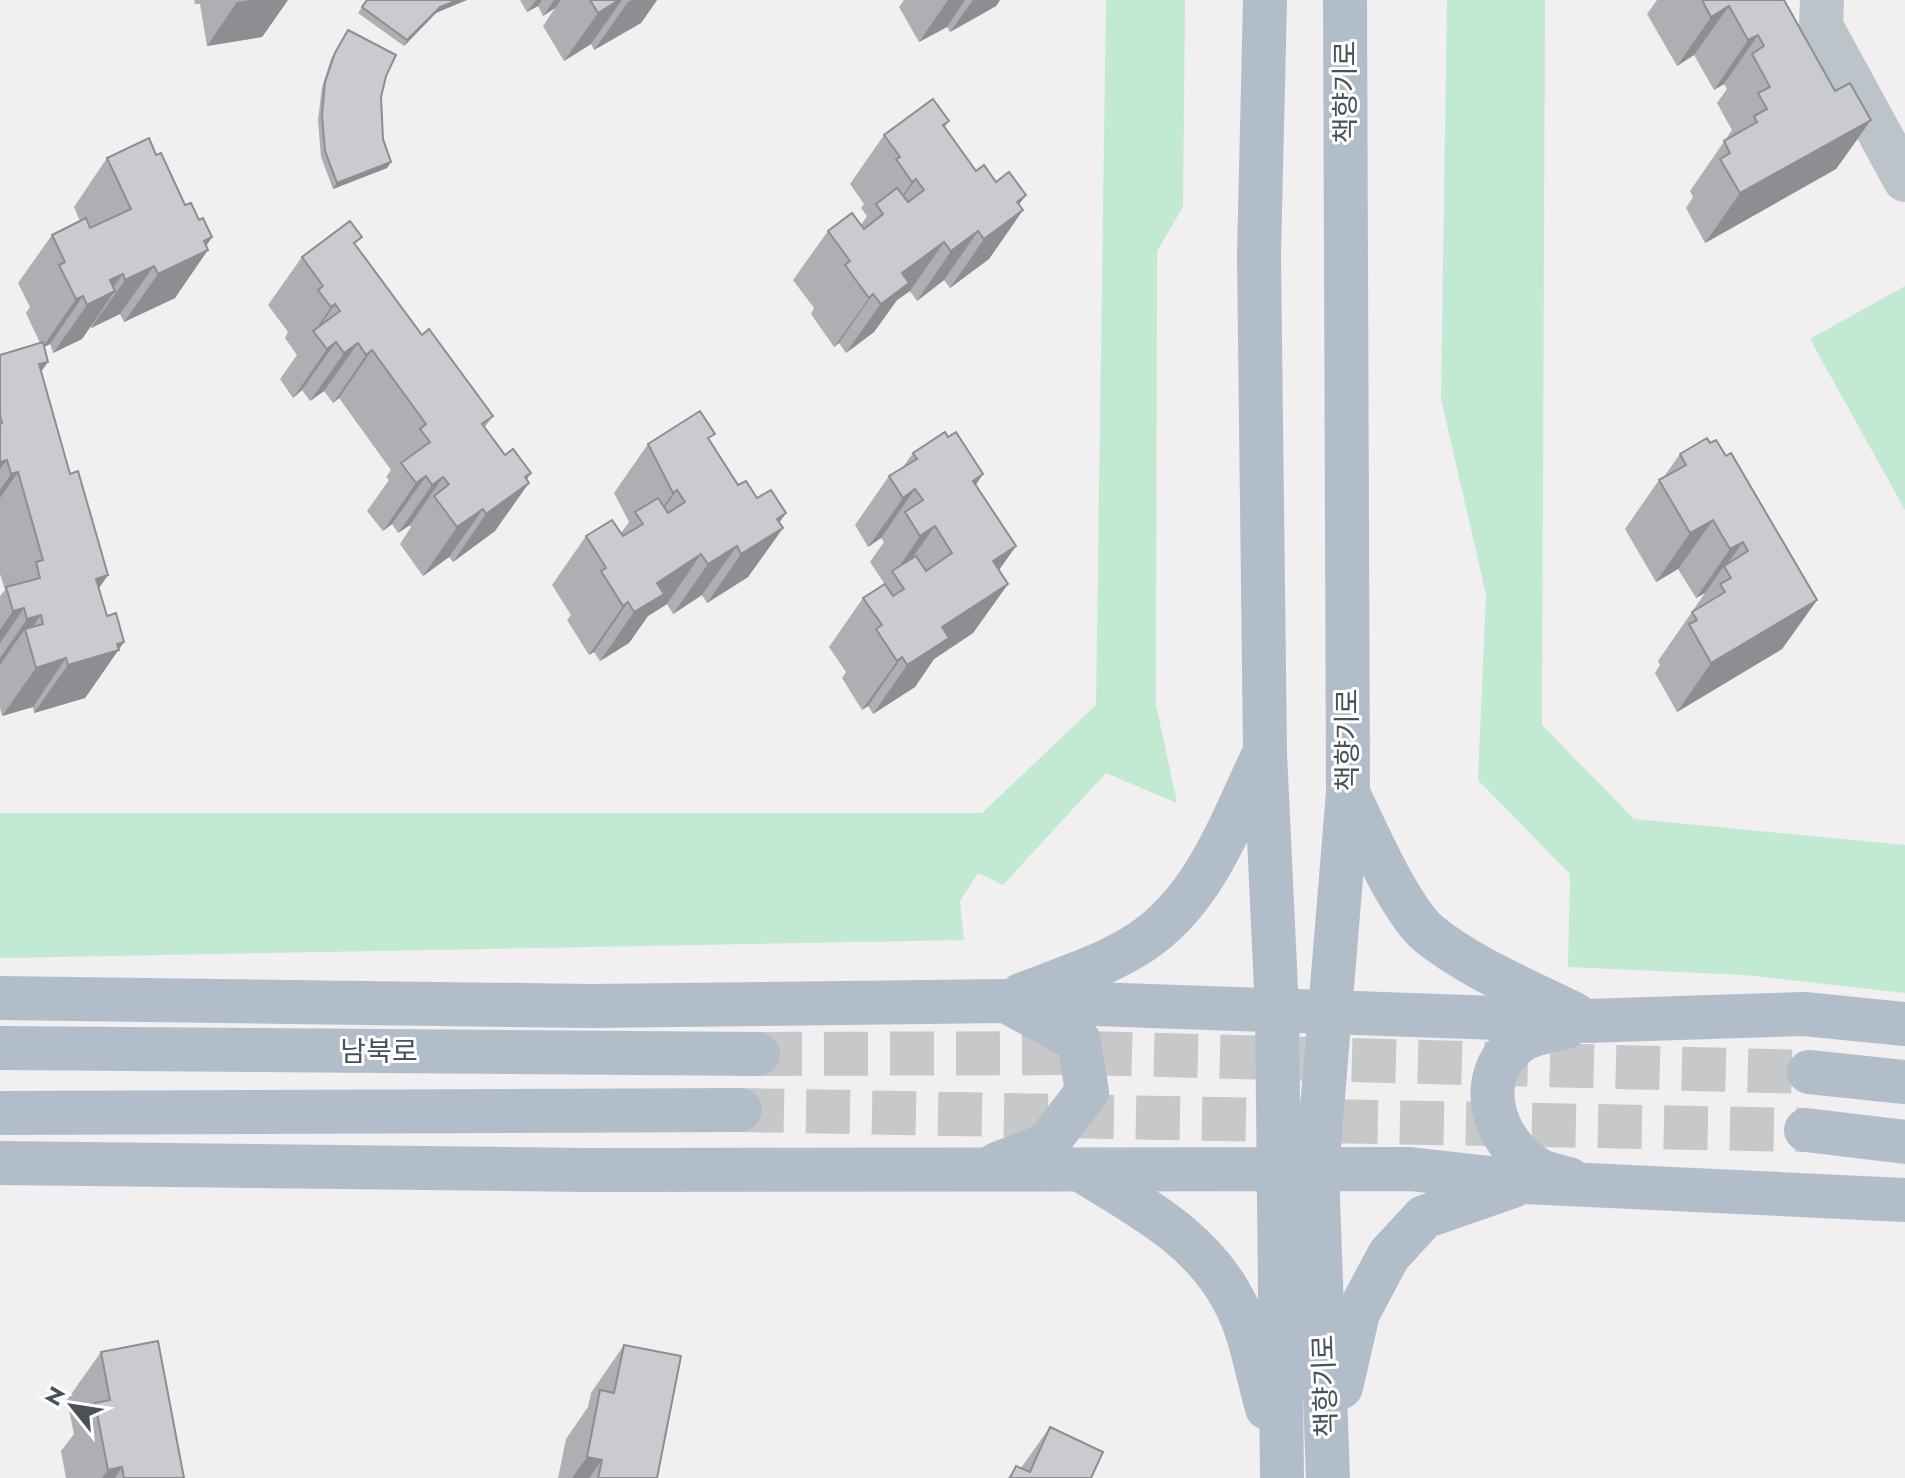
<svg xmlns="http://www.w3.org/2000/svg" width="1905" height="1478" font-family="Jost,'Noto Sans KR',sans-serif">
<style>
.green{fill:#c2e9d1}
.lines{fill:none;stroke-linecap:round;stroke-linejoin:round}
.major-tunnel{stroke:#c7c8ca;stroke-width:44;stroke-dasharray:44 22;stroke-linecap:butt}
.minor{stroke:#bcc3c9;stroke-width:44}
.major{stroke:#b1beca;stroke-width:44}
.wall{fill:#adafb3}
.shaded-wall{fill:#8d8e92}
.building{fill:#c9cbd0;stroke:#8d8e92;stroke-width:2}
.labels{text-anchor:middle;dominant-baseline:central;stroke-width:6;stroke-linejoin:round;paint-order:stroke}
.street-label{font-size:28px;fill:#495259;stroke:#fff}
</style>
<rect width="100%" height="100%" fill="#f1efef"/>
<g class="green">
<path d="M1106 0H1185L1183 207 1157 251 1156 705 1177 803 1106 773 1003 885 978 873 960 901 964 940 0 958V813H982L1096 705Z"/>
<path d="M1447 0H1545L1542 725 1634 819 1905 845V993L1745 975 1568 967 1570 874 1478 780 1486 594 1441 399Z"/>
<path d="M1905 286V510L1810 339Z"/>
</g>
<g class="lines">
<g class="major-tunnel">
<path d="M758 1054 1084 1053 1809 1072"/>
<path d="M740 1110 1806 1130"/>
</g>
<path class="minor" d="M1822 0 1821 26 1905 180"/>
<g class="major">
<path d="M1265 0 1259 255 1265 753 1277 1010 1282 1478"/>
<path d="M1349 795C1365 829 1401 911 1429 934 1471 968 1526 990 1574 1014"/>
<path d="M1021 995C1056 981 1095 969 1128 950 1201 910 1228 829 1262 758"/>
<path d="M0 998 591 1006 1006 1001 1587 1021 1804 1014 1905 1024"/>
<path d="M1566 1027C1552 1031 1530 1033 1519 1042 1472 1077 1493 1143 1539 1170 1547 1174 1559 1176 1569 1179"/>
<path d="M0 1048 758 1054"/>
<path d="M1809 1072 1905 1082"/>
<path d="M0 1113 740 1110"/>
<path d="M1806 1130 1905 1142"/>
<path d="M0 1163 585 1170 1410 1169 1524 1182 1905 1200"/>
<path d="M997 1164 1046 1145 1087 1092 1079 1041 1015 1006"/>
<path d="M1081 1170C1140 1207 1201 1237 1234 1301 1251 1332 1257 1374 1267 1408"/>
<path d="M1341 1387 1358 1313 1389 1255 1424 1217 1513 1186"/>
<path d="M1328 1478 1317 1170 1348 792 1345 0"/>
</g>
</g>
<g class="wall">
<path d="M194 0H288L262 37 207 46 200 4H195Z"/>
<path d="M367 0 436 13 404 46 358 13Z"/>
<path d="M520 0H657L641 23 594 50 591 44 564 61 543 26 555 8 543 16 538 6 527 12Z"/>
<path d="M904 0H1000L996 6 950 32 947 27 919 42 899 7Z"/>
<path d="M1657 0H1784L1835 91 1871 120 1836 169 1705 243 1686 208 1693 197 1690 191 1732 130 1717 103 1727 89 1724 84 1714 90 1694 55 1677 66 1647 14Z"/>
<path d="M348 30 386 76 381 97 383 139 387 168 333 189 321 157 318 120 322 87 331 59Z"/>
<path d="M949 121 945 127 976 171 996 182 1023 210 989 259 950 288 944 280 917 301 910 291 897 300 874 332 846 353 839 343 834 347 811 314 814 308 793 280 828 231 861 225 867 216 861 208 864 204 850 184 884 135Z"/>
<path d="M156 155 185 205 199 220 212 237 175 298 124 322 120 314 91 328V326L82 339 53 353 50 344 44 347 41 372 70 474 108 575 98 589 107 616 124 642 85 698 34 713 33 707 2 716 0 708V596L5 590 0 574V355L40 343 26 313 30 307 18 283 52 235 80 221 74 207 107 158Z"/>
<path d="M356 246 422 335 493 416 485 427 505 455 531 473 495 531 453 562 449 557 423 576 400 544 411 527 410 525 398 533 392 524 383 531 367 511 389 480 386 477 391 470 339 398 333 403 324 391 310 401 302 390 293 398 280 379 297 355 285 338 288 332 268 305 302 257Z"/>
<path d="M948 437 983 474 976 485 1016 546 999 570 1008 584 973 633 934 659 915 687 873 714 868 706 862 710 842 678 846 672 829 647 863 598 884 583 870 562 884 542 881 538 868 547 855 525 889 476 903 467 913 453Z"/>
<path d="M710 441 738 485 757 498 783 528 748 577 707 603 702 595 673 614 667 604 648 616 629 643 600 661 594 652 589 655 567 620 571 615 552 585 586 536 621 533 629 522 614 493 648 444Z"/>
<path d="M1680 454 1817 600 1782 649 1677 712 1655 673 1660 665 1658 661 1705 593 1696 598 1678 569 1656 582 1625 529 1659 480 1663 478Z"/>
<path d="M624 1345 657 1478H558L566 1439 588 1407 591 1393Z"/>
<path d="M101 1352 184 1478H66L61 1451 74 1434 67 1400Z"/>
<path d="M1050 1427 1091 1478H1008L1016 1466 1021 1468Z"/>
</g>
<g class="shaded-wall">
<path d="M250 0H288L262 37 207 46 237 2Z"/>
<path d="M458 0H467L436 13 404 46 407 40 440 7Z"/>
<path d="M536 0H542L538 6 527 12Z"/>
<path d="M554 0H561L555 8 543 16Z"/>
<path d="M619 0H622L591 44 564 61 598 13Z"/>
<path d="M632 0H657L641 23 594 50 628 2Z"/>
<path d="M948 0H965L947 27 919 42Z"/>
<path d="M973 0H1000L996 6 950 32Z"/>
<path d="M1729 6 1694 55 1677 66 1711 17Z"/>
<path d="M1758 35 1724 84 1714 90 1748 40Z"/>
<path d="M1871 120 1836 169 1705 243 1740 193Z"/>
<path d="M391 162 387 168 333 189 337 183Z"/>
<path d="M916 179 881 228 878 231 912 182Z"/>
<path d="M1026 195 1007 221 1023 210 989 259 950 288 984 239 1017 202Z"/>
<path d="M978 231 944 280 917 301 951 251Z"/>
<path d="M212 237 200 254 208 250 175 298 124 322 158 274Z"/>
<path d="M944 242 910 291 897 300 874 332 846 353 902 273Z"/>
<path d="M154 266 120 314 91 328 125 280Z"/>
<path d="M123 274 108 294 115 291 82 339 53 353 87 305 110 280Z"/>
<path d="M873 294 839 343 834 347 869 298Z"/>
<path d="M83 296 50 344 42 348 76 299Z"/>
<path d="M335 304 315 334 314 332 331 307Z"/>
<path d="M336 342 302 390 293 398 327 349Z"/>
<path d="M358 343 324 391 310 401 344 353Z"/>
<path d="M372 350 339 398 333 403 366 355Z"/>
<path d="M48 362 14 410 39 364Z"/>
<path d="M7 460 0 469V462Z"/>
<path d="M18 472 0 498V490L11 474Z"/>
<path d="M531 473 518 491 529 483 495 531 453 562 486 514Z"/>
<path d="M983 474 949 523 973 481Z"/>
<path d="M426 476 392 524 383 531 416 483Z"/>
<path d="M443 477 410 525 398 533 432 485Z"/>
<path d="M915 489 881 538 868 547 903 498Z"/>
<path d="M677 490 643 539 639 542 673 493Z"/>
<path d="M483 509 449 557 423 576 457 527Z"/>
<path d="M786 513 770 536 783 528 748 577 707 603 741 554 777 519Z"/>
<path d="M1713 520 1678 569 1656 582 1690 533Z"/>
<path d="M935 526 900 575 894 574 920 536Z"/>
<path d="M1743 542 1725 567 1724 566 1705 593 1696 598 1730 549Z"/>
<path d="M737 546 702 595 673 614 708 564Z"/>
<path d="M1016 546 981 595 993 561Z"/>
<path d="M701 554 667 604 648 616 629 643 600 661 634 612 657 583Z"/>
<path d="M108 575 74 624 96 579Z"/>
<path d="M1008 584 973 633 934 659 915 687 873 714 907 665 942 627Z"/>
<path d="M1817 600 1782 649 1677 712 1711 663Z"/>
<path d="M628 602 594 652 589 655 623 606Z"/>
<path d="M24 608 0 643V630L13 611Z"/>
<path d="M41 615 27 635 25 629 0 665V658L27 619Z"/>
<path d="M124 642 85 698 34 713 68 665Z"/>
<path d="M902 657 868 706 862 710 897 661Z"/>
<path d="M66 658 33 707 2 716 36 668Z"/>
<path d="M587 1457 602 1460 589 1478H572Z"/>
<path d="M122 1467 115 1478H102L108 1470Z"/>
</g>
<g class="building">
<path d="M367 0H458L440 7 407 40 362 7Z"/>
<path d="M590 0H619L598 13Z"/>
<path d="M1702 0H1784L1835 91 1850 83 1871 120 1740 193 1720 159 1730 153 1724 141 1757 122 1754 116 1767 109 1758 93 1770 87 1752 54 1764 46 1758 35 1748 40 1729 6 1711 17Z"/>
<path d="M348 30 396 55 386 76 381 97 383 139 391 162 337 183 325 151 322 115 325 82 335 53Z"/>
<path d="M933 99 949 121 943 125 976 171 984 165 996 182 1009 172 1026 195 1017 202 1023 210 984 239 978 231 951 251 944 242 902 273 909 283 881 304 873 294 869 298 845 265 850 261 828 231 852 213 864 229 883 214 876 204 897 188 908 202 924 190 916 179 912 182 896 159 900 157 884 135Z"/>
<path d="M149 138 156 155 161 153 185 205 191 203 199 220 203 218 212 237 204 241 208 250 158 274 154 266 125 280 123 274 110 280 115 291 87 305 83 296 76 299 59 265 65 262 52 235 86 218 90 228 131 209 107 158Z"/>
<path d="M350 221 362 237 354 243 422 335 429 329 493 416 482 424 505 455 513 449 531 473 525 477 529 483 486 514 483 509 457 527 434 496 449 484 443 477 432 485 426 476 416 483 401 463 430 442 420 429 426 424 372 350 366 355 358 343 344 353 336 342 327 349 313 331 340 311 335 304 331 307 318 290 323 286 302 257Z"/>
<path d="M43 342 48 362 39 364 70 474 78 471 108 575 96 579 107 616 116 613 124 642 117 644 119 650 68 665 66 658 36 668 25 629 43 624 41 615 27 619 24 608 13 611 6 587 40 578 36 562 43 560 18 472 11 474 7 460 0 462V424L2 423 0 415V355Z"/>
<path d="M700 411 715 434 708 438 738 485 746 481 757 498 771 490 786 513 777 519 783 528 741 554 737 546 708 564 701 554 657 583 664 594 634 612 628 602 623 606 601 571 606 568 586 536 612 520 623 536 643 524 635 512 658 498 668 513 685 502 677 490 673 493 648 444Z"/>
<path d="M945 432 948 437 956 432 983 474 973 481 1016 546 993 561 1008 584 942 627 949 638 907 665 902 657 897 661 876 629 882 625 863 598 885 584 893 596 904 589 892 571 916 556 926 571 952 553 935 526 920 536 905 512 923 500 915 489 903 498 889 476 917 459 913 453Z"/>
<path d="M1707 438 1710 443 1716 440 1726 456 1731 453 1817 600 1711 663 1689 624 1697 620 1692 612 1725 592 1720 584 1731 578 1724 566 1748 551 1743 542 1730 549 1713 520 1690 533 1659 480 1686 465 1680 454Z"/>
<path d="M158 1341 184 1478H124L122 1467 108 1470 95 1403 110 1400 101 1352Z"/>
<path d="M624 1345 681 1356 657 1478H598L602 1460 587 1457 600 1390 614 1393Z"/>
<path d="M1050 1427 1103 1452 1091 1478H1010L1016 1466 1030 1472Z"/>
</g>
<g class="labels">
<g class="street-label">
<text transform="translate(1345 92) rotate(-90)">책향기로</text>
<text transform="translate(1347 740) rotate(-90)">책향기로</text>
<text x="379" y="1051">남북로</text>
<text transform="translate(1325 1386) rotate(-92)">책향기로</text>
</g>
</g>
<g transform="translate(72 1406) rotate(300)" stroke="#ffffff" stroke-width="6" paint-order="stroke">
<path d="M0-6L14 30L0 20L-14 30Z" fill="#495259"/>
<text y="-12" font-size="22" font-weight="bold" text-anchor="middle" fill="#495259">N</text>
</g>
</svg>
